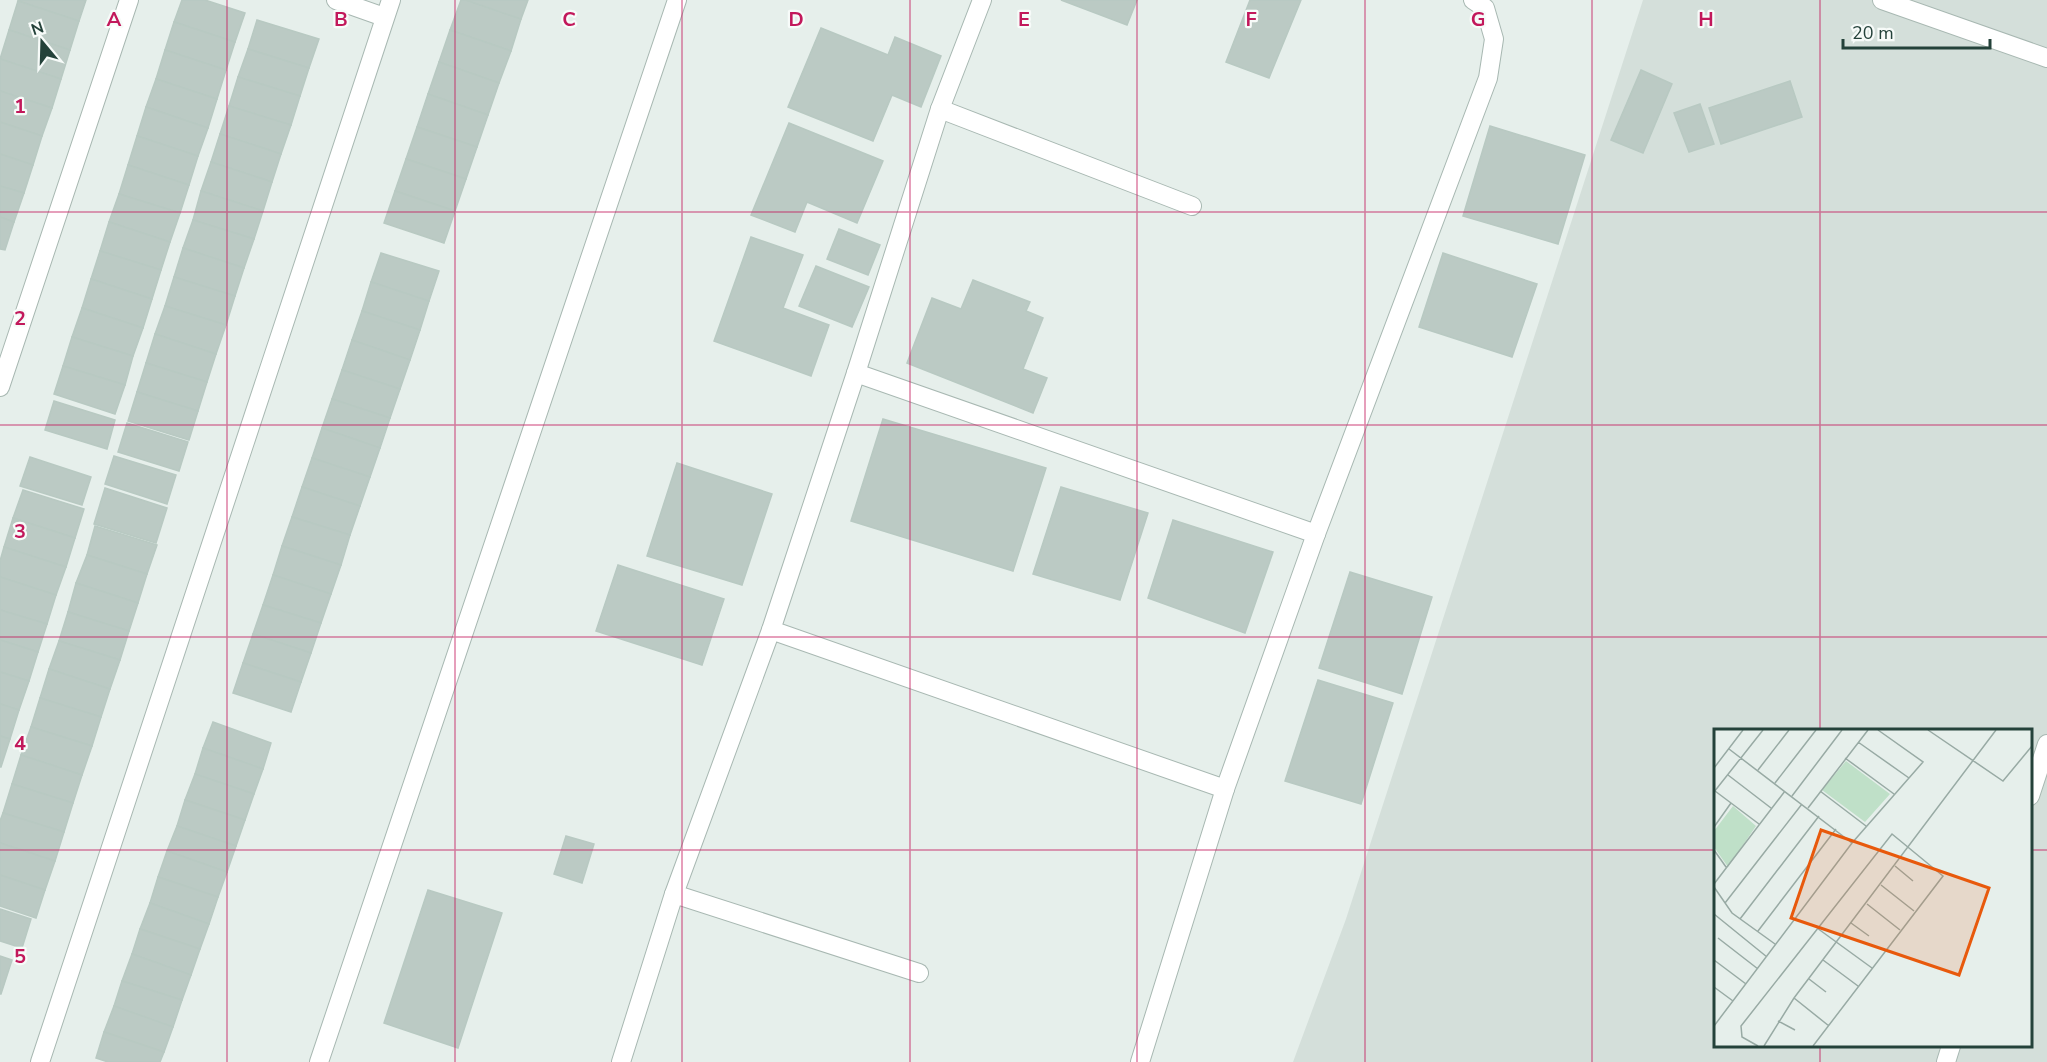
<svg xmlns="http://www.w3.org/2000/svg" width="2047" height="1062" font-family="'Nunito Sans',sans-serif">
<style>
.built{fill:#d4dfda;fill-rule:evenodd}
.building{fill:#bbcac4;stroke:#b8c9c2;stroke-width:1.5}
.lines{fill:none;stroke-linecap:round;stroke-linejoin:round}
.minor-casing{stroke:#a8b8b2;stroke-width:20}
.minor{stroke:#fff;stroke-width:18}
.grid{fill:none;stroke:#c2185b;stroke-width:1.5;stroke-opacity:0.55}
.inset-road{fill:none;stroke:#98aaa4;stroke-width:1.5}
.view{fill:#e8590c;fill-opacity:0.15;stroke:#e8590c;stroke-width:3}
.inset-edge{fill:none;stroke:#24423a;stroke-width:3}
.grid-label{font-size:20px;text-anchor:middle;font-weight:bold;fill:#c2185b;stroke:#f7fbf9;stroke-width:4.5;stroke-linejoin:round;paint-order:stroke}
</style>
<rect width="100%" height="100%" fill="#e6efeb"/>
<path class="built" d="M1643 0H2047V1062H1293L1346 919ZM1716 730H2030V1046H1716Z"/>
<g class="building">
<path d="M19 0H86L79 21 18 1Z"/>
<path d="M182 0H205L245 13 235 42 174 22Z"/>
<path d="M461 0H466L521 19 511 51 450 30Z"/>
<path d="M466 0H528L521 19Z"/>
<path d="M1061 0H1137L1127 25Z"/>
<path d="M1250 0H1301L1269 78 1226 62Z"/>
<path d="M18 1 79 21 70 50 9 30Z"/>
<path d="M257 20 319 39 309 68 248 49Z"/>
<path d="M174 22 235 42 226 70 165 50Z"/>
<path d="M821 28 888 55 895 37 941 56 921 107 892 95 873 141 788 107Z"/>
<path d="M9 30 70 50 61 79 0 59Z"/>
<path d="M450 30 511 51 499 83 439 62Z"/>
<path d="M248 49 309 68 300 96 238 77Z"/>
<path d="M165 50 226 70 217 99 156 79Z"/>
<path d="M0 59 61 79 52 108 0 91Z"/>
<path d="M439 62 499 83 488 115 428 94Z"/>
<path d="M1641 70 1672 84 1643 153 1611 140Z"/>
<path d="M238 77 300 96 291 125 229 106Z"/>
<path d="M156 79 217 99 208 128 146 107Z"/>
<path d="M1790 81 1802 117 1721 144 1709 108Z"/>
<path d="M0 91 52 108 42 136 0 122Z"/>
<path d="M428 94 488 115 477 147 417 127Z"/>
<path d="M1700 104 1714 144 1689 152 1674 113Z"/>
<path d="M229 106 291 125 281 154 220 134Z"/>
<path d="M146 107 208 128 198 156 137 136Z"/>
<path d="M0 122 42 136 33 165 0 154Z"/>
<path d="M789 123 883 161 857 223 807 202 795 232 751 215Z"/>
<path d="M1490 126 1585 155 1558 244 1463 216Z"/>
<path d="M417 127 477 147 466 179 406 159Z"/>
<path d="M220 134 281 154 272 182 211 162Z"/>
<path d="M137 136 198 156 189 185 128 165Z"/>
<path d="M0 154 33 165 24 193 0 186Z"/>
<path d="M406 159 466 179 455 211 395 191Z"/>
<path d="M211 162 272 182 263 211 201 191Z"/>
<path d="M128 165 189 185 180 213 119 194Z"/>
<path d="M0 186 24 193 14 222 0 217Z"/>
<path d="M201 191 263 211 254 239 193 220Z"/>
<path d="M395 191 455 211 444 243 384 223Z"/>
<path d="M119 194 180 213 170 242 109 222Z"/>
<path d="M0 217 14 222 5 250 0 249Z"/>
<path d="M193 220 254 239 244 268 183 248Z"/>
<path d="M109 222 170 242 161 270 100 251Z"/>
<path d="M839 229 880 245 868 275 827 259Z"/>
<path d="M751 237 803 255 783 308 829 325 811 376 714 341Z"/>
<path d="M183 248 244 268 235 296 174 277Z"/>
<path d="M100 251 161 270 152 299 91 279Z"/>
<path d="M381 253 439 271 429 301 371 282Z"/>
<path d="M1443 253 1537 284 1512 357 1419 327Z"/>
<path d="M816 266 869 287 852 327 799 306Z"/>
<path d="M174 277 235 296 226 325 165 306Z"/>
<path d="M91 279 152 299 143 328 82 308Z"/>
<path d="M973 280 1030 302 1026 311 1043 318 1023 369 1047 378 1033 413 907 363 932 298 961 309Z"/>
<path d="M371 282 429 301 420 330 362 311Z"/>
<path d="M165 306 226 325 216 354 155 334Z"/>
<path d="M82 308 143 328 133 356 72 337Z"/>
<path d="M362 311 420 330 410 360 352 340Z"/>
<path d="M155 334 216 354 207 382 146 363Z"/>
<path d="M72 337 133 356 125 385 63 366Z"/>
<path d="M352 340 410 360 400 389 342 370Z"/>
<path d="M146 363 207 382 198 411 137 392Z"/>
<path d="M63 366 125 385 115 414 54 394Z"/>
<path d="M342 370 400 389 390 418 332 399Z"/>
<path d="M137 392 198 411 189 440 128 421Z"/>
<path d="M332 399 390 418 380 448 322 428Z"/>
<path d="M54 401 115 420 107 449 45 430Z"/>
<path d="M883 419 1046 468 1013 571 851 521Z"/>
<path d="M127 423 188 442 179 471 118 452Z"/>
<path d="M322 428 380 448 370 477 312 458Z"/>
<path d="M114 456 176 475 167 504 105 484Z"/>
<path d="M30 457 91 477 82 505 20 486Z"/>
<path d="M312 458 370 477 360 506 302 487Z"/>
<path d="M677 463 772 494 742 585 647 556Z"/>
<path d="M302 487 360 506 350 535 292 517Z"/>
<path d="M1061 487 1148 513 1120 600 1033 574Z"/>
<path d="M105 488 167 508 156 543 94 524Z"/>
<path d="M23 490 84 509 75 538 13 518Z"/>
<path d="M292 517 350 535 341 565 282 546Z"/>
<path d="M13 518 75 538 66 567 4 547Z"/>
<path d="M1173 520 1273 552 1245 633 1148 598Z"/>
<path d="M95 526 157 545 147 574 87 555Z"/>
<path d="M282 546 341 565 331 594 273 575Z"/>
<path d="M4 547 66 567 56 595 0 577V561Z"/>
<path d="M87 555 147 574 138 603 76 583Z"/>
<path d="M618 565 724 599 702 665 596 631Z"/>
<path d="M1350 572 1432 597 1402 694 1319 668Z"/>
<path d="M273 575 331 594 321 623 263 605Z"/>
<path d="M0 577 56 595 47 624 0 610Z"/>
<path d="M76 583 138 603 129 631 68 612Z"/>
<path d="M263 605 321 623 311 653 253 634Z"/>
<path d="M0 610 47 624 38 652 0 640Z"/>
<path d="M68 612 129 631 120 660 59 641Z"/>
<path d="M253 634 311 653 301 682 243 663Z"/>
<path d="M0 640 38 652 29 681 0 672Z"/>
<path d="M59 641 120 660 110 689 49 669Z"/>
<path d="M243 663 301 682 291 712 233 693Z"/>
<path d="M49 669 110 689 101 717 40 698Z"/>
<path d="M0 672 29 681 19 710 0 704Z"/>
<path d="M1318 680 1393 703 1361 804 1285 781Z"/>
<path d="M40 698 101 717 92 746 31 727Z"/>
<path d="M0 704 19 710 10 739 0 736Z"/>
<path d="M213 722 271 743 263 769 203 748Z"/>
<path d="M31 727 92 746 82 775 21 755Z"/>
<path d="M0 736 10 739 1 767H0Z"/>
<path d="M203 748 263 769 254 794 195 774Z"/>
<path d="M21 755 82 775 73 803 12 784Z"/>
<path d="M195 774 254 794 245 820 185 800Z"/>
<path d="M12 784 73 803 64 832 3 813Z"/>
<path d="M185 800 245 820 236 846 177 826Z"/>
<path d="M3 813 64 832 55 861 0 843V821Z"/>
<path d="M177 826 236 846 227 872 167 851Z"/>
<path d="M566 836 594 844 582 883 554 874Z"/>
<path d="M0 843 55 861 45 890 0 875Z"/>
<path d="M167 851 227 872 218 897 158 877Z"/>
<path d="M0 875 45 890 36 918 0 906Z"/>
<path d="M158 877 218 897 209 924 150 903Z"/>
<path d="M428 890 502 913 458 1048 384 1023Z"/>
<path d="M150 903 209 924 200 949 140 929Z"/>
<path d="M0 909 31 919 22 948 0 941Z"/>
<path d="M140 929 200 949 191 975 132 954Z"/>
<path d="M132 954 191 975 182 1000 122 981Z"/>
<path d="M0 956 12 960 1 994H0Z"/>
<path d="M122 981 182 1000 173 1027 114 1006Z"/>
<path d="M114 1006 173 1027 164 1052 104 1032Z"/>
<path d="M104 1032 164 1052 160 1062H108L96 1058Z"/>
</g>
<g class="lines">
<g class="minor-casing">
<g id="minor">
<path d="M336 0 384 17"/>
<path d="M1882 0 2047 58"/>
<path d="M940 109 1192 206"/>
<path d="M856 373 1316 534"/>
<path d="M0 387 129 0"/>
<path d="M771 630 1225 789"/>
<path d="M2030 796 2047 744"/>
<path d="M674 894 919 973"/>
<path d="M40 1062 391 0"/>
<path d="M319 1062 677 0"/>
<path d="M621 1062 674 894 771 630 856 373 940 109 982 0"/>
<path d="M1140 1062 1225 789 1316 534 1488 78 1494 39 1485 8 1473 0"/>
<path d="M1946 1062 1951 1046"/>
</g>
</g>
<use href="#minor" class="minor"/>
</g>
<path class="grid" d="M227 0V1062M455 0V1062M682 0V1062M910 0V1062M1137 0V1062M1365 0V1062M1592 0V1062M1820 0V730M0 212H2047M0 425H2047M0 637H2047M0 850H1716M2030 850H2047M1820 1046V1062"/>
<g transform="translate(1714 729)">
<rect width="318" height="318" fill="#e6efeb"/>
<path d="M132 32 176 65 151 93 108 61ZM19 77 42 97 14 138 0 118V102Z" fill="#bfe0c8"/>
<path class="inset-road" d="M214 1 289 52 318 17M144 13 195 49M15 20 138 114M131 29 180 65M0 39 29 1M44 41 75 1M14 46 57 79M61 54 102 1M1 62 45 95M106 62 152 97M0 63 49 1M78 67 128 1M94 79 154 1M0 98 17 74M0 121 12 138M181 137 199 152M0 155 71 62M167 156 200 182M0 158 18 184 61 215M11 174 88 75M153 175 186 201M0 185 53 228M26 190 105 87M137 194 155 207M103 199 158 239M44 202 122 100M4 209 44 240M0 231 32 255M109 231 144 257M95 250 112 263M0 258 19 272M80 269 115 297M64 292 81 301M0 297 138 114 209 33 164 1M44 317 28 308 27 297 178 105 229 147 99 317M50 317 80 269 282 1"/>
<path class="view" d="M107 101 275 159 245 246 77 189Z"/>
<rect width="318" height="318" class="inset-edge"/>
</g>
<g class="grid-label">
<text x="114" y="26">A</text>
<text x="341" y="26">B</text>
<text x="569" y="26">C</text>
<text x="796" y="26">D</text>
<text x="1024" y="26">E</text>
<text x="1251" y="26">F</text>
<text x="1478" y="26">G</text>
<text x="1706" y="26">H</text>
<text x="20" y="113">1</text>
<text x="20" y="325">2</text>
<text x="20" y="538">3</text>
<text x="20" y="750">4</text>
<text x="20" y="963">5</text>
</g>
<g transform="translate(42 42) rotate(341)" stroke="#f7fbf9" stroke-width="4.5" paint-order="stroke">
<path d="M0-4.5L10 22L0 15L-10 22Z" fill="#24423a"/>
<text y="-9" font-size="16" font-weight="bold" text-anchor="middle" fill="#24423a">N</text>
</g>
<path d="M1843 39v9h147v-9" fill="none" stroke="#24423a" stroke-width="3"/>
<text x="1852" y="39" font-size="18" fill="#24423a" stroke="#f7fbf9" stroke-width="4.5" paint-order="stroke">20 m</text>
</svg>
